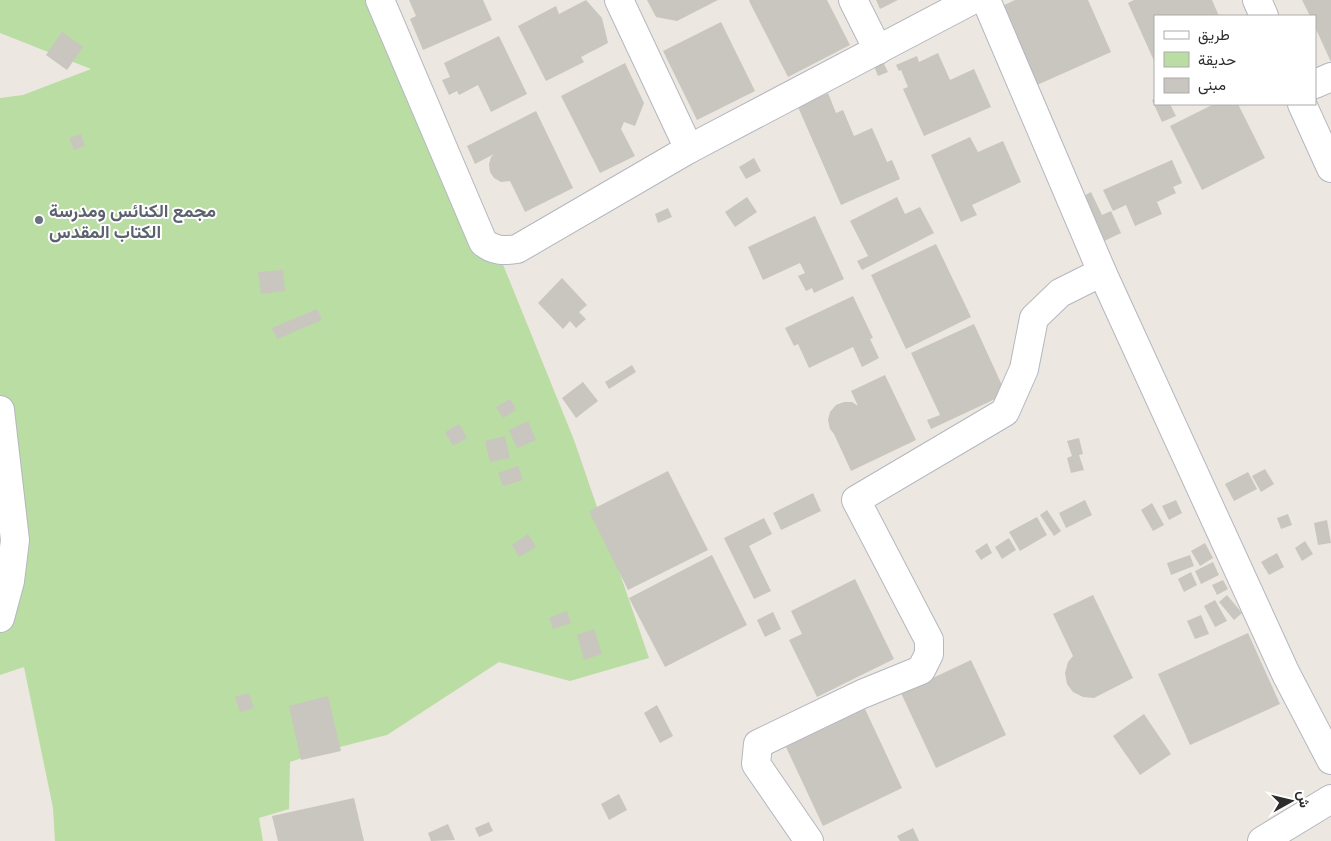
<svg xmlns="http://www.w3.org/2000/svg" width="1331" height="841" font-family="'Archivo Narrow',Vazirmatn,sans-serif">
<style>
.green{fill:#badda4}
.building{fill:#c9c5bf}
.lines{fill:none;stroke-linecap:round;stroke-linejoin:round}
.minor-casing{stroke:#b4b7bf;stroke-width:30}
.minor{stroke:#fff;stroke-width:28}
.worship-dot{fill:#6b7280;stroke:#fff;stroke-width:2}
.labels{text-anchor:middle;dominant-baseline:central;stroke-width:4;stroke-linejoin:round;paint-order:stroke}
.worship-label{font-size:18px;font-weight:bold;fill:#5b616d;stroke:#fff;text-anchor:start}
</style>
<rect width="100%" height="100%" fill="#ede7e1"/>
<path class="green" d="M0 0H396L574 440 649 658 570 681 499 662 387 735 320 752 290 762 289 809 259 818 263 841H55L53 808 24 667 0 675V98L23 95 91 69 0 33Z"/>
<g class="building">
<path d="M409 0H483L492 20 423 50 410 19 416 16Z"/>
<path d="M586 0 602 18 608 43 581 57 584 62 546 81 518 26 556 6 559 14Z"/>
<path d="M647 0H718L677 21 656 17Z"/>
<path d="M750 0H827L850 45 788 77 749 1Z"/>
<path d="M876 0H898L880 9Z"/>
<path d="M1015 0H1088L1111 52 1037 85 1002 6Z"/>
<path d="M1134 0H1212L1219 16H1155V63L1128 3Z"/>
<path d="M1302 0H1331V62L1315 27V16H1310Z"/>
<path d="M721 22 755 91 697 120 663 51Z"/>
<path d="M62 32 83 47 67 70 46 55Z"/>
<path d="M499 36 527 94 491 112 478 85 459 95 457 91 449 95 442 80 450 77 444 63Z"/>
<path d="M938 53 950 80 974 69 991 107 924 136 903 89 908 87 901 70 899 71 896 65 917 56 919 62Z"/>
<path d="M883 62 888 72 878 76 874 66Z"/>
<path d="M625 63 644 103 635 126 624 122 621 129 635 156 600 173 561 96Z"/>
<path d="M828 93 836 113 843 110 854 136 872 128 887 162 892 160 900 179 841 205 798 107Z"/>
<path d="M1155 99V104H1170L1176 116 1162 122 1152 100Z"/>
<path d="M1214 104H1238L1265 158 1202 190 1170 126Z"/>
<path d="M536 111 573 188 525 212 510 181 501 182 494 178 490 172 489 164 491 157 494 154 475 164 467 146Z"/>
<path d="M81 134 85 146 74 150 69 138Z"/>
<path d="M970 137 978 152 1003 141 1021 182 972 205 977 215 961 222 931 155Z"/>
<path d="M754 158 761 171 746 179 739 167Z"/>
<path d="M1172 160 1182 183 1173 187 1176 193 1157 202 1162 214 1135 226 1126 205 1113 211 1103 190Z"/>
<path d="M1091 192 1102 215 1111 211 1121 233 1100 243 1078 199Z"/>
<path d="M747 197 757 212 735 227 725 212Z"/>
<path d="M897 197 905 214 920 207 934 233 862 270 857 261 868 256 850 221Z"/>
<path d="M668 208 672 217 658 223 655 214Z"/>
<path d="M815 216 844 279 814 293 812 288 806 291 798 276 805 273 800 263 763 280 748 247Z"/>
<path d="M936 244 971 317 906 349 871 275Z"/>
<path d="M283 270 285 291 261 294 258 272Z"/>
<path d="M562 278 587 305 579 312 586 319 576 328 570 321 563 329 538 303Z"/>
<path d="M853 296 873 338 870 339 879 358 862 367 853 347 809 368 798 344 794 346 785 328Z"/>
<path d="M317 309 322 320 277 339 272 328Z"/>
<path d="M974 324 1006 394 931 429 927 420 940 415 911 353Z"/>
<path d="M632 365 636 372 609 389 605 382Z"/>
<path d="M885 375 916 440 851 471 834 434 830 429 828 420 830 412 836 405 844 402H852L858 406 851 391Z"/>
<path d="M583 382 598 401 576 418 562 398Z"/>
<path d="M510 399 516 410 503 418 496 407Z"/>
<path d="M528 421 536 440 517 448 509 430Z"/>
<path d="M459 424 467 438 453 446 445 432Z"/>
<path d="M505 436 510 458 490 462 485 441Z"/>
<path d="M1079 438 1083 454 1079 455 1084 470 1071 473 1067 458 1072 456 1067 441Z"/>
<path d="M518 466 523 480 503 486 498 473Z"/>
<path d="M1265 469 1274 484 1261 492 1252 476Z"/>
<path d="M668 471 708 550 628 590 589 511Z"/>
<path d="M1248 472 1257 489 1234 501 1225 484Z"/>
<path d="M813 493 821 511 781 530 773 513Z"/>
<path d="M1085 500 1092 515 1066 528 1059 513Z"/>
<path d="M1176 500 1182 513 1169 520 1162 506Z"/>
<path d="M1152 503 1164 525 1153 531 1141 510Z"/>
<path d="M1047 510 1061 531 1054 536 1040 515Z"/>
<path d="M1288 514 1292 525 1281 529 1277 518Z"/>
<path d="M1037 517 1047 535 1020 551 1009 532Z"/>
<path d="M764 518 772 534 749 546 771 591 754 599 724 538Z"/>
<path d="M1327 520 1331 543 1318 545 1314 523Z"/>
<path d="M528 534 536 547 519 557 512 545Z"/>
<path d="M1009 538 1016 550 1002 559 995 547Z"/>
<path d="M1305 541 1313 554 1302 561 1295 548Z"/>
<path d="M987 543 992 553 981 560 975 551Z"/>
<path d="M1205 543 1213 558 1200 566 1191 551Z"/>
<path d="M1277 553 1284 567 1269 575 1261 562Z"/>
<path d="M712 555 747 625 665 667 629 598Z"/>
<path d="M1190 555 1194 566 1171 575 1167 563Z"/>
<path d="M1213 562 1219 575 1201 584 1195 571Z"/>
<path d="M1191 572 1197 585 1184 592 1178 579Z"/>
<path d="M855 579 894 659 817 697 789 640 802 634 791 611Z"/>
<path d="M1223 580 1228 589 1217 595 1212 585Z"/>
<path d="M1093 595 1133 678 1094 698 1083 697 1073 692 1067 684 1065 673 1068 662 1073 656 1053 614Z"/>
<path d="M1227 595 1242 613 1234 620 1219 602Z"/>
<path d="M1215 600 1227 621 1215 627 1204 606Z"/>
<path d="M567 611 571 623 553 629 549 618Z"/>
<path d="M773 612 781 629 765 637 757 620Z"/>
<path d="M1201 615 1209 634 1195 639 1187 621Z"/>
<path d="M594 629 602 654 584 660 577 635Z"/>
<path d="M1248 633 1280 704 1190 745 1158 674Z"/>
<path d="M971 660 1006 735 936 768 901 693Z"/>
<path d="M249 693 254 708 240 712 235 697Z"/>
<path d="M328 696 341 751 301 760 289 706Z"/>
<path d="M657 705 673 736 660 743 644 713Z"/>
<path d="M865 709 902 788 823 826 786 747Z"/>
<path d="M1144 714 1171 754 1140 775 1113 736Z"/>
<path d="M619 794 627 810 609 820 601 804Z"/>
<path d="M354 798 364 841H278L272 816Z"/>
<path d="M489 822 493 831 479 837 475 828Z"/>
<path d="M448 824 455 840 431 841 428 833Z"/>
<path d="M913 828 919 841H900L897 836Z"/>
</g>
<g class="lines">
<g class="minor-casing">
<g id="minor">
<path d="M380 0 483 242C493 251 504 251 517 249L689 149 972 0"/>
<path d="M619 0 689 149"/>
<path d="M853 0 878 50"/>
<path d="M986 0 1102 272 1286 674 1331 760"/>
<path d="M1257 0 1264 16"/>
<path d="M1315 84 1331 77"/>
<path d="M1302 104 1331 168"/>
<path d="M0 410 15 540 10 581 0 618"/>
<path d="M809 841 756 764 758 744 862 694 921 670 929 654V640L856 500 1005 412 1024 369 1034 318 1060 293 1102 272"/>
<path d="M1262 841 1331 799"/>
</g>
</g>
<use href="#minor" class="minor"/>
</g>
<circle class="worship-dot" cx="39" cy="220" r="5"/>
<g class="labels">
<g class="worship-label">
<text x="49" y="210">مجمع الكنائس ومدرسة<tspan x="49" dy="21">الكتاب المقدس</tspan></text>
</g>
</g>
<rect x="1154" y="15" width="162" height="90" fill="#ffffff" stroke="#ababab"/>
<rect x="1164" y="31" width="25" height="8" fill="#ffffff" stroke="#ababab"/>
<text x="1198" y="40" font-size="15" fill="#2d2d2d">طريق</text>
<rect x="1164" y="52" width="25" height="15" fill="#badda4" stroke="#ababab"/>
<text x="1198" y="65" font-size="15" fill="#2d2d2d">حديقة</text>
<rect x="1164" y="78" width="25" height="15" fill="#c9c5bf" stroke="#ababab"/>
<text x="1198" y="90" font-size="15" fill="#2d2d2d">مبنى</text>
<g transform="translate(1291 801) rotate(82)" stroke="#ffffff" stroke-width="4" paint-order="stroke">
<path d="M0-4L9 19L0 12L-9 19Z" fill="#2d2d2d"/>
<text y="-8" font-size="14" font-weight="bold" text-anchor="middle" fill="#2d2d2d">ش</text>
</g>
</svg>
